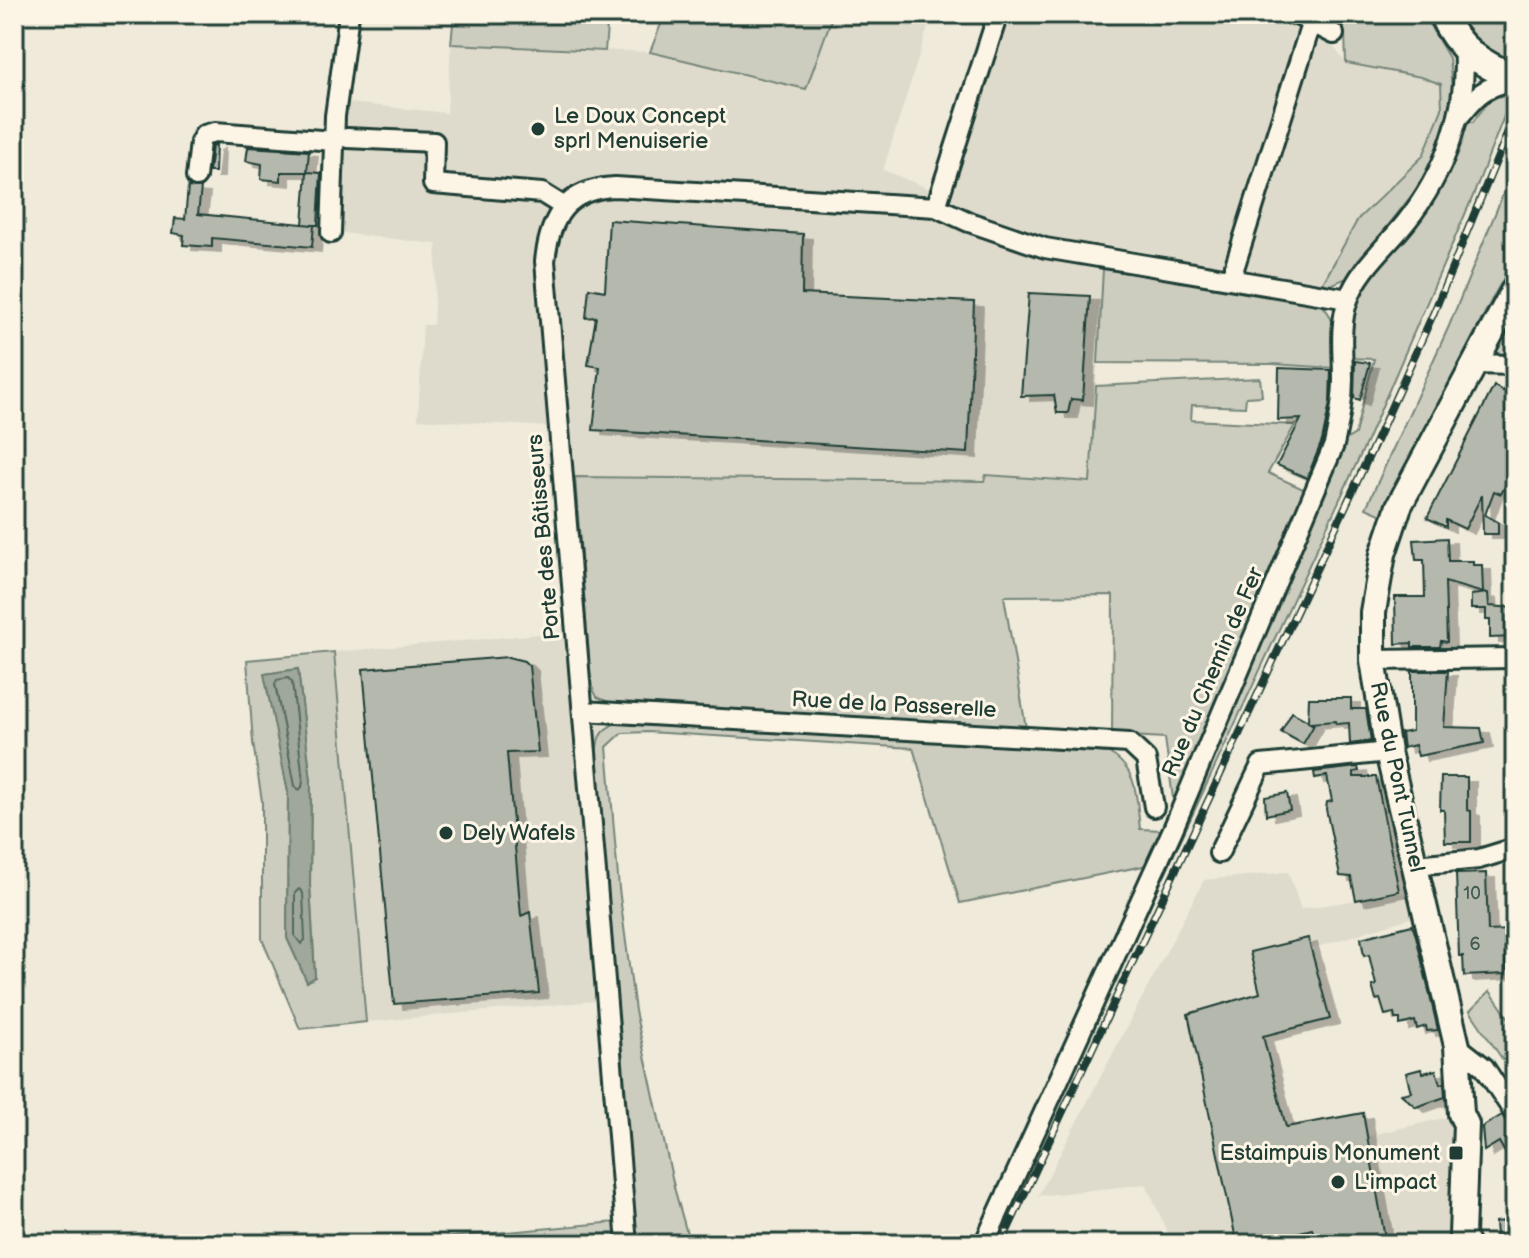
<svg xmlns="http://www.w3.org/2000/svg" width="1529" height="1258" font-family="'Balsamiq Sans',sans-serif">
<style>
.built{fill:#dedbcc}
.green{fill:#cccdbf;stroke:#76857a;stroke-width:2;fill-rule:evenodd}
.water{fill:#9fa89a;stroke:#6c7d71;stroke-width:2}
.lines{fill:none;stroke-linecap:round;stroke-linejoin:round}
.shore{stroke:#52685d;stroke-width:2}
.building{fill:#b5b9ad;stroke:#1f3d34;stroke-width:2;filter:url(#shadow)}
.minor-casing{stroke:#1f3d34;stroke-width:24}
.major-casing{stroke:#1f3d34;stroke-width:30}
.highway-casing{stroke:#1f3d34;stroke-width:32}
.minor{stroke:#fcf5e5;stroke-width:18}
.major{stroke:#fcf5e5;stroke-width:24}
.highway{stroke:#fcf5e5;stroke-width:26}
.rail-casing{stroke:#1f3d34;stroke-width:8}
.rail{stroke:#fcf5e5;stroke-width:5;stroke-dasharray:15;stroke-linecap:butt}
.poi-dot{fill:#1f3d34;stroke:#fcf5e5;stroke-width:3}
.labels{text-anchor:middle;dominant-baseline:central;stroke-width:6;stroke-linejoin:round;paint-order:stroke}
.number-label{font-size:18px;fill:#445c52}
.poi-label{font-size:22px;fill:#1f3d34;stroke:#fcf5e5;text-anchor:start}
.street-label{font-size:22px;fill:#1f3d34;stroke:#fcf5e5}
</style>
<defs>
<filter id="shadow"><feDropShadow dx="9" dy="5" stdDeviation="0" flood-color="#0004"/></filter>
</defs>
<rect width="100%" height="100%" fill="#efeada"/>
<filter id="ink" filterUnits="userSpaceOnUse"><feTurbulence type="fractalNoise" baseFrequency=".0125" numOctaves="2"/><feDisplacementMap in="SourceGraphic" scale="16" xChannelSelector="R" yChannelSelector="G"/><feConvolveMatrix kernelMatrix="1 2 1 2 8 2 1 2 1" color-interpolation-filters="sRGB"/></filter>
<g filter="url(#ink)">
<g class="built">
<path d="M833 14H903L929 24 883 170 930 189 949 187 1005 14H1281L1323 33 1346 63 1421 77 1441 84 1442 109 1423 156 1358 219 1323 283 1105 245 1090 482 987 475 985 481 575 477 549 427 418 419 423 325H433L437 244 335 232 324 138 330 101 447 113 451 44 650 52 806 89Z"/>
<path d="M587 630 591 685 605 728 597 741 596 761 617 999 366 1022 334 652Z"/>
<path d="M1288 872 1301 909 1406 892 1413 917 1310 949 1330 1019 1263 1037 1286 1127 1363 1113 1368 1136 1461 1114 1462 1235 1426 1244H1318L1311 1229 1252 1244H1173L1146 1184 1038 1196 1204 880Z"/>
</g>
<g class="green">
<path d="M454 14H608L605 51 451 44Z"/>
<path d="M665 14H833L806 89 650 52Z"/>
<path d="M1305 14H1423L1449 58 1452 89 1456 91 1426 177 1347 278 1328 286 1323 283 1358 219 1423 156 1442 109 1441 84 1421 77 1346 63 1345 33Z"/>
<path d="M1457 14H1515V61C1490 53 1470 37 1457 14Z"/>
<path d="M1498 96 1511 98 1473 196 1367 441 992 1244 1319 496 1344 441 1355 434 1374 359 1347 358C1350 331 1354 304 1368 280 1383 253 1409 232 1427 207 1445 181 1457 152 1466 122H1473L1488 102Z"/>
<path d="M1515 165V259L1494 295 1382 515 1366 508 1449 326Z"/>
<path d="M1103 269 1319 302C1339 319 1335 343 1335 368L1272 364 1098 363Z"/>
<path d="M1515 317V351L1502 357 1496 352Z"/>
<path d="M1260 378 1262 396 1246 397 1245 407 1192 405 1191 420 1295 425 1268 473 1310 492 1153 864 960 903 913 748 648 732 622 733 607 747 619 889 635 1011 675 1191 690 1244H637L596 761C597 740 597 731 618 722L1109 753C1139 770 1136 797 1140 829L1163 830 1174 806 1165 738 1112 735 1113 595 1004 596 1026 728 608 702 597 697 591 685 575 477 984 481 986 475 1090 482 1096 386Z"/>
<path d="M334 652 366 1022 300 1029 262 939V801L253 743 247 660ZM298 669 311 781 310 885 315 976 307 982 287 938 288 792 265 674Z"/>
<path d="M1490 991 1515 1027V1078L1470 1011Z"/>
<path d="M616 1222 619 1244H511L495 1241 477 1244H374Z"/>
</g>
<path class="water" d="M298 669 311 781 310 885 315 977 307 982 287 938 288 792 264 674Z"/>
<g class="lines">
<g class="shore">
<path d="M288 678 292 682 303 781 302 787 299 790 295 786 275 684 277 680Z"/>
<path d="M299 889 303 893 305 940 301 944 295 936V893Z"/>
</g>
</g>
<g class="building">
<path d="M216 144 215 172H209L212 146Z"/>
<path d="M248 147 309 151 307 172H281V181L261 179 262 164 246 161Z"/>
<path d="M307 172 321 173 318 225H314L312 247 212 238V247L183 245 184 235 173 233 175 218 185 219 188 187 201 188 198 214 313 225 303 224Z"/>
<path d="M609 220 803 234 802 294 974 302 968 453 593 430 600 367 588 365 596 317 586 318 589 288 605 291Z"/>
<path d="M1029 293 1090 296 1083 400 1071 399 1068 413H1057L1054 395 1021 396Z"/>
<path d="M1355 361 1370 363 1360 400 1354 398Z"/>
<path d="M1279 368 1331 370 1330 403 1322 441 1307 478 1277 465 1301 419 1278 420Z"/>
<path d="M1510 377H1515V468L1501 494 1494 491 1485 515 1498 522V534H1483L1482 495 1465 529 1446 520V527L1427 518 1494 386 1503 391Z"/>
<path d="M1447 538 1448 561H1473V565H1482L1483 593 1445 582 1447 642 1441 641 1440 647H1412V643L1396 644 1395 597H1425L1424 560H1416L1414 540Z"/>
<path d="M1488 593 1489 606 1515 608V637L1490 638V620H1486V609H1471V595Z"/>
<path d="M508 657 524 661 529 666 538 752 507 753 521 916 530 912 539 993 394 1004 363 669Z"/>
<path d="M1412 671H1448L1444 727 1481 728 1484 743 1418 756 1415 745 1403 748 1401 733 1412 731Z"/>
<path d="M1309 698H1351V709H1366L1371 741 1350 744 1349 723 1336 724 1335 721 1310 723 1314 725 1303 744 1281 732 1292 712 1308 721Z"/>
<path d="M1358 767 1359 771 1354 772V777H1376L1399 891 1356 900 1351 877 1340 876 1326 809 1327 802 1332 801 1327 776 1315 778 1314 772Z"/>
<path d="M1441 777H1467V810L1471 811V842H1445L1444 810H1440Z"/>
<path d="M1287 793 1290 810 1266 815 1265 797Z"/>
<path d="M1486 873 1488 931 1509 930V943H1505L1506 974 1464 976 1463 956H1459L1456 874Z"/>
<path d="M1412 925 1416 936 1438 1030 1427 1031 1426 1026 1417 1029 1415 1021 1400 1025V1019H1395L1394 1013 1385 1015 1380 999 1376 1000 1372 986 1376 985 1369 955 1364 956 1361 938Z"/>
<path d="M1308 938 1330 1019 1263 1036 1286 1127 1363 1113 1386 1244H1318L1312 1229 1252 1244H1237L1188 1014 1260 993 1250 952Z"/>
<path d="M1421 1069 1423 1073 1436 1070 1440 1084 1444 1083 1445 1097 1416 1107 1401 1094 1411 1092 1406 1073Z"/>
<path d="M1502 1115 1515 1136V1170L1499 1142 1484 1151 1482 1127Z"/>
<path d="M1515 1220V1235L1496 1237 1495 1222Z"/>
</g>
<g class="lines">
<g class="minor-casing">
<g id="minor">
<path d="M1295 14 1334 34"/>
<path d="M1459 117C1478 93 1484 87 1515 80"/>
<path d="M347 138 434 142 433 184 542 193 563 206"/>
<path d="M196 177 200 142 204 135 215 132 334 141"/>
<path d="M936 207 998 14"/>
<path d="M331 233 335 116 349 14"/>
<path d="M1231 278 1312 21"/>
<path d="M1472 364 1515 365"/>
<path d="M1373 660 1515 658"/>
<path d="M583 711 1129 743 1146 759 1154 807"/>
<path d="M1219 853 1261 765 1388 752"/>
<path d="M1415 865 1479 859 1515 848"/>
<path d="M1457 1046 1484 1067 1515 1114"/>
<path d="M627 1244 545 261C550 216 567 189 615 187L936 207 969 222 1045 248 1348 299"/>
<path d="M984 1244 1173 829 1334 445C1339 422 1343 402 1343 379 1343 353 1339 325 1348 300 1358 270 1387 246 1406 222 1444 175 1469 108 1463 47"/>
</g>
</g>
<g class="major-casing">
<path id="major" d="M1466 1244 1462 1235 1466 1124 1461 1114 1457 1046 1388 752 1373 660V612L1383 554 1399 506 1515 288"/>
</g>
<g class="highway-casing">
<path id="highway" d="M1442 14C1457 49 1481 64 1515 78"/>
</g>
<use href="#minor" class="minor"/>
<use href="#major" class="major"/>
<use href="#highway" class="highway"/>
<g class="rail-casing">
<path id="rail" d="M1001 1244 1376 441 1434 312 1515 115"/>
</g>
<use href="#rail" class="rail"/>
</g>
</g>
<g class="poi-dot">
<circle cx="538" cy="129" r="8"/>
<circle cx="446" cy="833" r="8"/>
<rect x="1448" y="1145" width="16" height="16" rx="4"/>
<circle cx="1338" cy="1182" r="8"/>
</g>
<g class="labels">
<g class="number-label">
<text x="1472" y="893">10</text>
<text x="1475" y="944">6</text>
</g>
<g class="poi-label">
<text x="554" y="116">Le Doux Concept<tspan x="554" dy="25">sprl Menuiserie</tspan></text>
<text x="462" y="833">Dely Wafels</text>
<text x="1440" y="1153" text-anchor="end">Estaimpuis Monument</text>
<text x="1354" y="1182">L'impact</text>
</g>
<g class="street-label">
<text transform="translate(544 537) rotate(-95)">Porte des Bâtisseurs</text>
<text transform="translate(1213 672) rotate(-67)">Rue du Chemin de Fer</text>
<text transform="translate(894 705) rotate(3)">Rue de la Passerelle</text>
<text transform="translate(1397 777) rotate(78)">Rue du Pont Tunnel</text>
</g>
</g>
<rect width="1529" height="1258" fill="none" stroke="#fcf5e5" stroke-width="48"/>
<rect x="24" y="24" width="1481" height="1210" fill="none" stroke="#1f3d34" stroke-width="3" filter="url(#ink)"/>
</svg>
